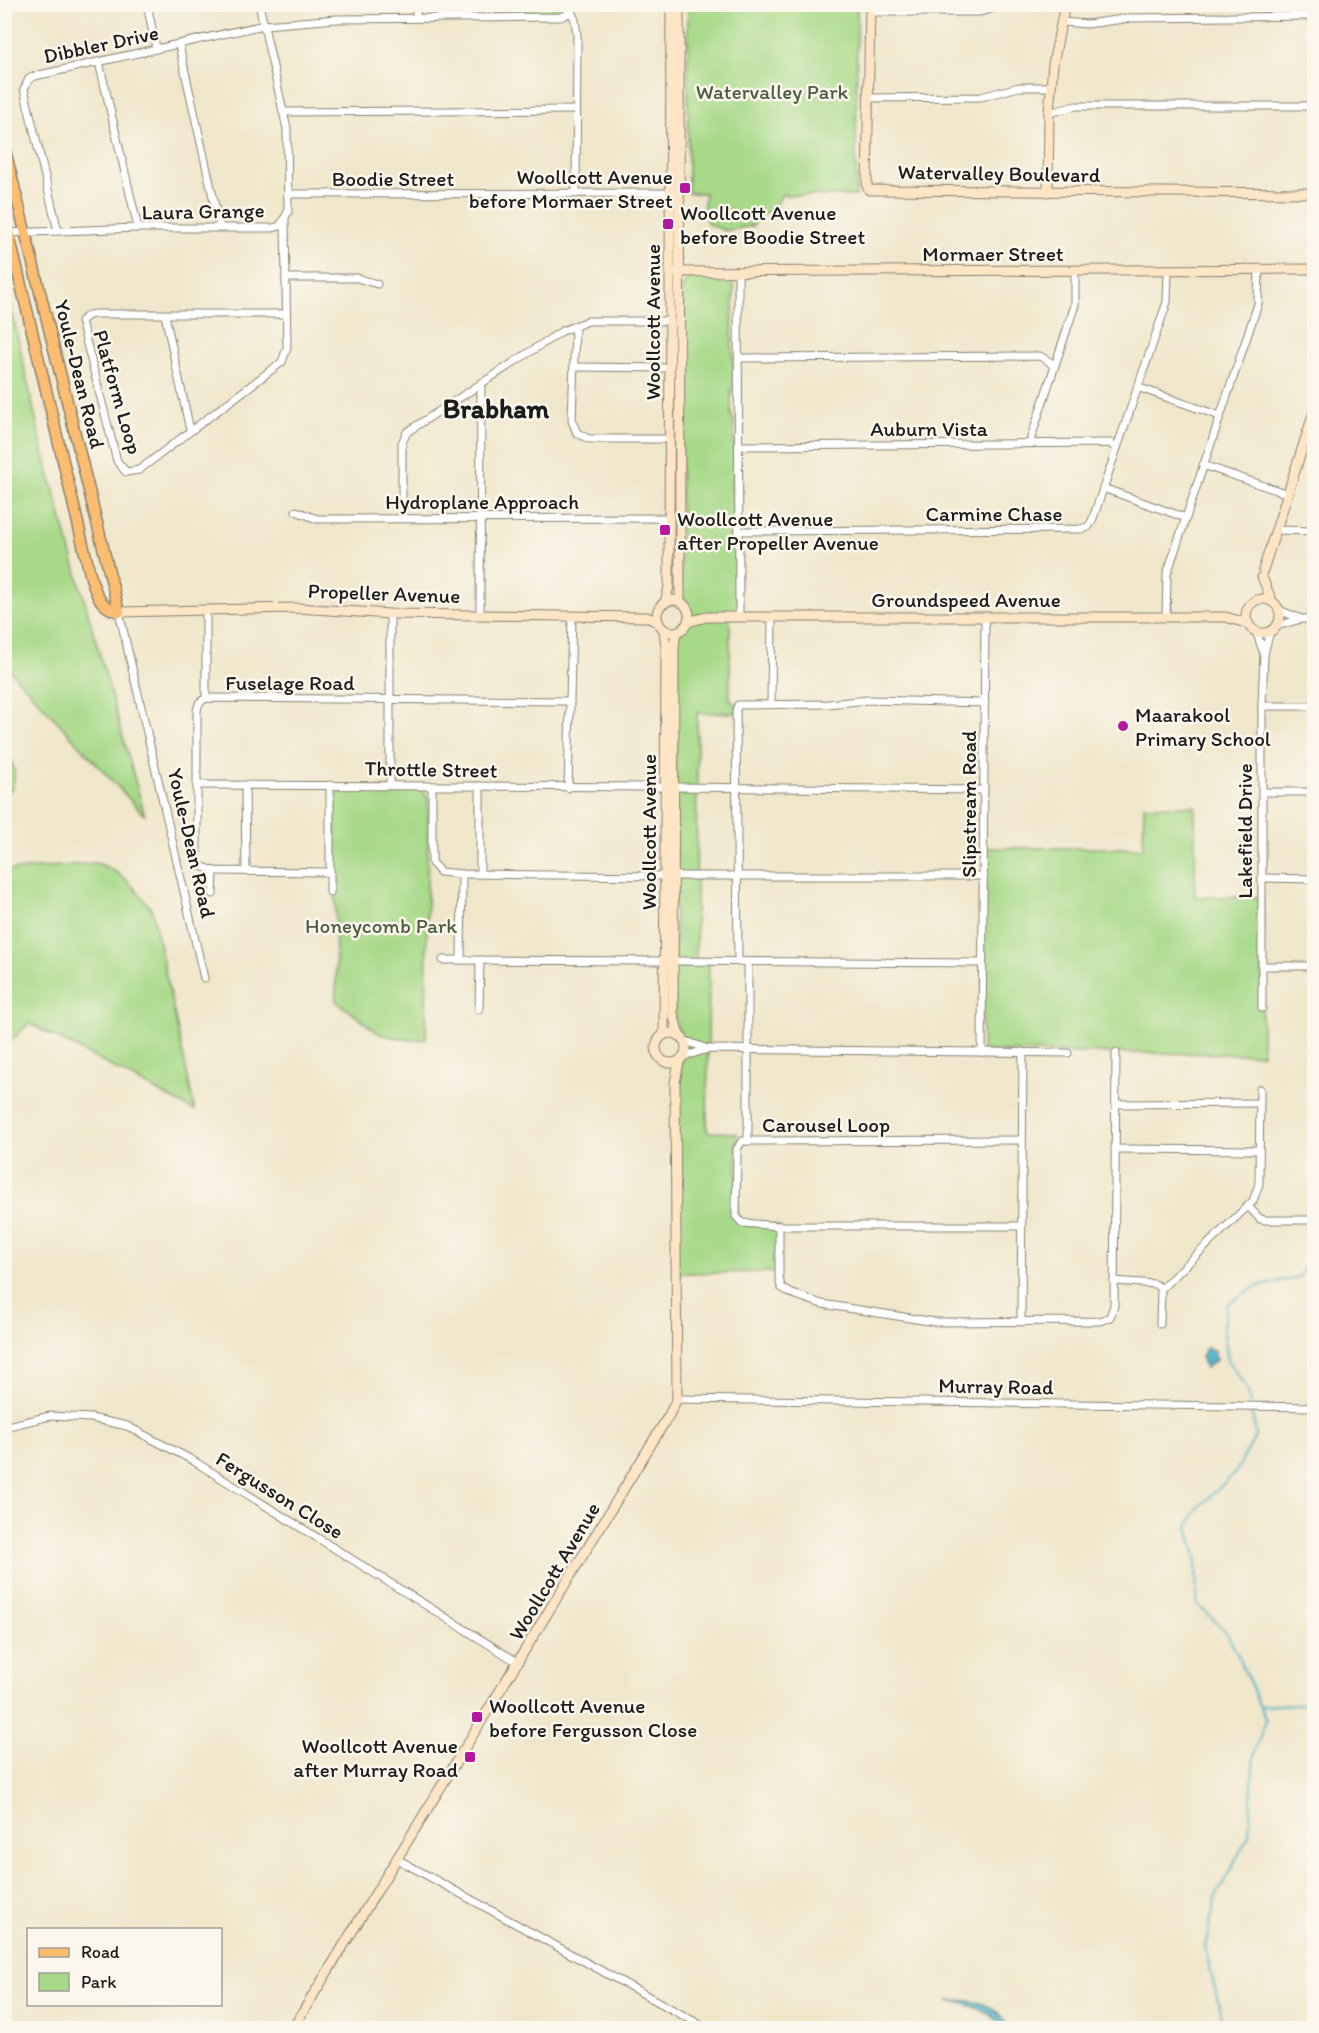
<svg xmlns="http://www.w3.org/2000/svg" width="1319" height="2033" font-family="Itim,sans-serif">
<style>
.green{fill:#a7d988;stroke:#627a52;stroke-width:1.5}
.water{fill:#46afc5;stroke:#316670;stroke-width:1.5}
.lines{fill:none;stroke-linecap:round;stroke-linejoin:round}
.stream{stroke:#46afc5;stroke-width:2}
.street-casing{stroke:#868173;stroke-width:9}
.secondary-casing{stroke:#868173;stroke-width:11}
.primary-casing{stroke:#868173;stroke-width:13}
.street{stroke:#fff;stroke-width:7}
.secondary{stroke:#fee5c5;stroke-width:9}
.primary{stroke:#fcbd6f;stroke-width:10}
.poi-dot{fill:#b5179e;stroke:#fbf7ec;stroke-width:2}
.labels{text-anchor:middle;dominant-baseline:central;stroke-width:5;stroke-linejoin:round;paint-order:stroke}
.street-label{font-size:21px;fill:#1c1c1c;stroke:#fbf7ec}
.park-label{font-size:21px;fill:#4d5e42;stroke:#fbf7ec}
.poi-label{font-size:21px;fill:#1c1c1c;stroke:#fbf7ec;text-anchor:start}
.district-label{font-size:27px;font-weight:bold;fill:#1c1c1c;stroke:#fbf7ec}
</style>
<rect width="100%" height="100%" fill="#fbf7ec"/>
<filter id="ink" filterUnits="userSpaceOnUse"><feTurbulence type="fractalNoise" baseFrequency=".0167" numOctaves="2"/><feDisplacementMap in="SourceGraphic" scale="12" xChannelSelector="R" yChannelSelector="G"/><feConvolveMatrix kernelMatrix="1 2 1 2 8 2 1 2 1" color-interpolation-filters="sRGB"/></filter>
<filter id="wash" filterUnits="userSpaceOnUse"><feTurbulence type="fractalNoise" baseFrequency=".008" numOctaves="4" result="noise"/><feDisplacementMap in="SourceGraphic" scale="24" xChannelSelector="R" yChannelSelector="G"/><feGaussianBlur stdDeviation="1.35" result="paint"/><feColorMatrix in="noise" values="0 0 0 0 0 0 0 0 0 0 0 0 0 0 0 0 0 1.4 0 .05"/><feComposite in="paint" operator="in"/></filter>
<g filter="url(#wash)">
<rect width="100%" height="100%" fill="#f0e6ca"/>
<g class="green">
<path d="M459 5H570L564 11 560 13 459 12Z"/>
<path d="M688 5H857L856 196 781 195 774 212 762 213 752 226 725 231 708 224 703 214 705 193H688Z"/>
<path d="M725 276 734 286 732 343 735 386 731 390V415L734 419 735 475C731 481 731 498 735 504L739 559V616L730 617V700L738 705 736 713H697L696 961H709L707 1132 737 1133V1216L738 1220 779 1226 777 1272 676 1273 675 1083 685 1049 674 1016 676 632 681 630 688 622V610L680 602 682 287 690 277Z"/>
<path d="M5 280 44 456 145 816 5 665Z"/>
<path d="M5 751C16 764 19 784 5 796Z"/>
<path d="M421 789 428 799 426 1039 413 1040 381 1035 336 1001 335 799 337 794 347 790Z"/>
<path d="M1144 806H1195V897H1262V1054L982 1052 984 848H1143Z"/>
<path d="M95 863C121 869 137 890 152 910L195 1111 29 1023 5 1047V871Z"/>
</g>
<g class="water">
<path d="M1207 1347 1214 1351 1216 1360 1205 1368 1201 1357Z"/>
<path d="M949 2000C976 2001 996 2001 1008 2028H1001C994 2009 967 2005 949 2000Z"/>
</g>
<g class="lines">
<g class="stream">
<path d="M1250 1403 1247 1388 1228 1361 1223 1327 1227 1304 1255 1287 1299 1277 1314 1252"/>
<path d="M1261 1706 1314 1703"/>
<path d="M1223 2023 1205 1947 1216 1896 1249 1835 1254 1752 1266 1721 1238 1655 1225 1631 1197 1604 1196 1557 1188 1527 1197 1509 1235 1473 1256 1435 1251 1409"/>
</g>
</g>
</g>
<g filter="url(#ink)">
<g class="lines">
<g class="street-casing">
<g id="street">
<path d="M147 4 156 48"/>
<path d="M416 4V18"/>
<path d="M571 11 575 20 577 36 576 194"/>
<path d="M870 12H980L1009 4"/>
<path d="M1063 22 1087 24 1131 18 1314 16"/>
<path d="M179 45 220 228"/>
<path d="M99 62 138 228"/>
<path d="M868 98 981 97 1019 87H1051"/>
<path d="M283 112 576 110"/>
<path d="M1049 113 1076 106H1314"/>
<path d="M288 194 675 193"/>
<path d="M285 220 287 348 282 362 139 470 126 472 117 461 81 321 89 315 96 314H286"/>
<path d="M58 231 24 89 29 79 35 76 264 25 337 19 560 17C568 15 571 12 574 4"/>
<path d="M8 233 138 228H273L280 226 288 212 287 129 259 4"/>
<path d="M738 272 739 616"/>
<path d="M286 278H357L377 284"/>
<path d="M165 315 190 430"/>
<path d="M575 326 572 421 577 433 589 439H670"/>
<path d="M739 358 1040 356 1050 362 1054 368"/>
<path d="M574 367 670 368"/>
<path d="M1137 387 1220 416"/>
<path d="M1031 443V438L1075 305V271"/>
<path d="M740 446 1110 443 1116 449"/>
<path d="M1203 465 1288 494"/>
<path d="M1103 488 1186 518"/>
<path d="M296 511 317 519 669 518"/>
<path d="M402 517V443L407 432 562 331 588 321H671"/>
<path d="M1276 530 1314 531"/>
<path d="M739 531 1080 529 1088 527 1092 521 1167 302 1168 271"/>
<path d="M1279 610 1301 619"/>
<path d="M206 611V698"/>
<path d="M119 612 204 978"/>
<path d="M480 615 481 383"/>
<path d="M1166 617 1167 574 1258 304 1259 270"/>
<path d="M1277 626 1301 619H1314"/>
<path d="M1256 631 1264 654"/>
<path d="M771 704 772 617"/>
<path d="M1262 706H1314"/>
<path d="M197 785 665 787"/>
<path d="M245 785 246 871"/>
<path d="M390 785V614"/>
<path d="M432 786V863L440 872 462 874 666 876"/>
<path d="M480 786V874"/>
<path d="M674 787 984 790"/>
<path d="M568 788 572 616"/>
<path d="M1262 792H1314"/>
<path d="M329 872 214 871 201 866 197 859V711L199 703 206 698 569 701"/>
<path d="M674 876H984"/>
<path d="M1262 878 1314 879"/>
<path d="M330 892V785"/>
<path d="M213 894 214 871"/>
<path d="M443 960 666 961"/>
<path d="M461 960 462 874"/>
<path d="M674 961 982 963"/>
<path d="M738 962 736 710 738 705 828 704 868 700 985 703"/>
<path d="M1262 966H1314"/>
<path d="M1262 1008V706L1264 654 1270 631"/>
<path d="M479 1009 480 960"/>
<path d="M683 1040 705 1048"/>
<path d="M982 1052 985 616"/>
<path d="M682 1057 708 1049 1068 1053"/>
<path d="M1116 1104 1260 1103"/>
<path d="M748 1141V962"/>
<path d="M1115 1149 1259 1150"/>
<path d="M1248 1206 1260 1219 1266 1220H1314"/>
<path d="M779 1226V1277L781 1287 790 1293 822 1304 935 1322 1100 1321 1110 1317 1114 1306 1116 1053"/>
<path d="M1021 1226H779L742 1223 736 1216 737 1149 742 1141H748L1022 1140"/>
<path d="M1114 1281 1155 1284 1161 1289 1160 1324"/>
<path d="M1161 1289 1253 1201 1259 1184 1260 1089"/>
<path d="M1021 1322 1023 1052"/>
<path d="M677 1399 1314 1407"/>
<path d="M4 1427 50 1416 91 1418 127 1426 192 1460 519 1663"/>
<path d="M397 1859 706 2028"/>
</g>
</g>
<g class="secondary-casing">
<g id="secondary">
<path d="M679 4 680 602"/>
<path d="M870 4 867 186 869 190 1314 193"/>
<path d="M1048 192 1049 113 1053 64 1065 4"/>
<path d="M671 272 1314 269"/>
<path d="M1263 570 1314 412"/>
<path d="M1262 577 1272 601"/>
<circle cx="1263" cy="616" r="17"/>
<circle cx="673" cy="616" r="16"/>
<path d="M665 603 669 586V562L671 4"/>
<path d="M119 612 297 608 390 614 647 617 659 623"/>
<path d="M688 622 706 617H1226L1249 624"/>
<path d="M664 630 666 647 664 1034"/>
<path d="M676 632 674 647 673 1013 679 1036"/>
<circle cx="671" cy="1048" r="15"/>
<path d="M293 2028 669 1415 677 1399 675 1083 679 1061"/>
</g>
</g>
<g class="primary-casing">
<path id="primary" d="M4 146 119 612C101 608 96 595 91 578L4 214"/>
</g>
<use href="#street" class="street"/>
<use href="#secondary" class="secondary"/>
<use href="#primary" class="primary"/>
</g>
</g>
<g class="poi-dot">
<rect x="679" y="182" width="12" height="12" rx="3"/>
<rect x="662" y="218" width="12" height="12" rx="3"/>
<rect x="659" y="524" width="12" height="12" rx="3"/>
<circle cx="1123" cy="726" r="6"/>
<rect x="471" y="1711" width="12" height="12" rx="3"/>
<rect x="464" y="1751" width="12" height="12" rx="3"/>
</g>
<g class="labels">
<g class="street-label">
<text transform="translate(101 44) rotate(-12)">Dibbler Drive</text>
<text transform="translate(999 173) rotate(1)">Watervalley Boulevard</text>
<text x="393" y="178">Boodie Street</text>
<text transform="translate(203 211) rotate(-1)">Laura Grange</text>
<text x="993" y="253">Mormaer Street</text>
<text transform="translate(652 322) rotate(-90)">Woollcott Avenue</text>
<text transform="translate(80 374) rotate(76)">Youle-Dean Road</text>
<text transform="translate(118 392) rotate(74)">Platform Loop</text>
<text x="929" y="428">Auburn Vista</text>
<text x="482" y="501">Hydroplane Approach</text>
<text x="994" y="513">Carmine Chase</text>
<text transform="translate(384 593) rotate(2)">Propeller Avenue</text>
<text x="966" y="599">Groundspeed Avenue</text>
<text x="290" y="682">Fuselage Road</text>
<text transform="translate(431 769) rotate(1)">Throttle Street</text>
<text transform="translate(968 804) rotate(-90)">Slipstream Road</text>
<text transform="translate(1244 831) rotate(-90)">Lakefield Drive</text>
<text transform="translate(648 832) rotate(-90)">Woollcott Avenue</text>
<text transform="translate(192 843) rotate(77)">Youle-Dean Road</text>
<text x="826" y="1124">Carousel Loop</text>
<text transform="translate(996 1386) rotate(1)">Murray Road</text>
<text transform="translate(280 1495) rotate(32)">Fergusson Close</text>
<text transform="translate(554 1571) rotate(-59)">Woollcott Avenue</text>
</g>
<g class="park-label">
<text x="772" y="91">Watervalley Park</text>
<text x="381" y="925">Honeycomb Park</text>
</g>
<g class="poi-label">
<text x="673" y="176" text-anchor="end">Woollcott Avenue<tspan x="673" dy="24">before Mormaer Street</tspan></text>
<text x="680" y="212">Woollcott Avenue<tspan x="680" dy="24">before Boodie Street</tspan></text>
<text x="677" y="518">Woollcott Avenue<tspan x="677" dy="24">after Propeller Avenue</tspan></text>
<text x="1135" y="714">Maarakool<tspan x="1135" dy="24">Primary School</tspan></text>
<text x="489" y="1705">Woollcott Avenue<tspan x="489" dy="24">before Fergusson Close</tspan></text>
<text x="458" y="1745" text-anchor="end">Woollcott Avenue<tspan x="458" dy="24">after Murray Road</tspan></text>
</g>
<g class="district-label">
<text x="496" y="408">Brabham</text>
</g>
</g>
<rect width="1319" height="2033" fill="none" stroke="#fbf7ec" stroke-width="24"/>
<rect x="27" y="1928" width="195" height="78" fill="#fbf7ec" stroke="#a29f99" stroke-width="1.5"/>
<rect x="39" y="1948" width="30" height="9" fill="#fcbd6f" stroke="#a29f99" stroke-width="1.5"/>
<text x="81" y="1958" font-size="18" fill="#1c1c1c">Road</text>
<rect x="39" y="1973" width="30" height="18" fill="#a7d988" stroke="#a29f99" stroke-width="1.5"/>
<text x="81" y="1988" font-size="18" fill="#1c1c1c">Park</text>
</svg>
